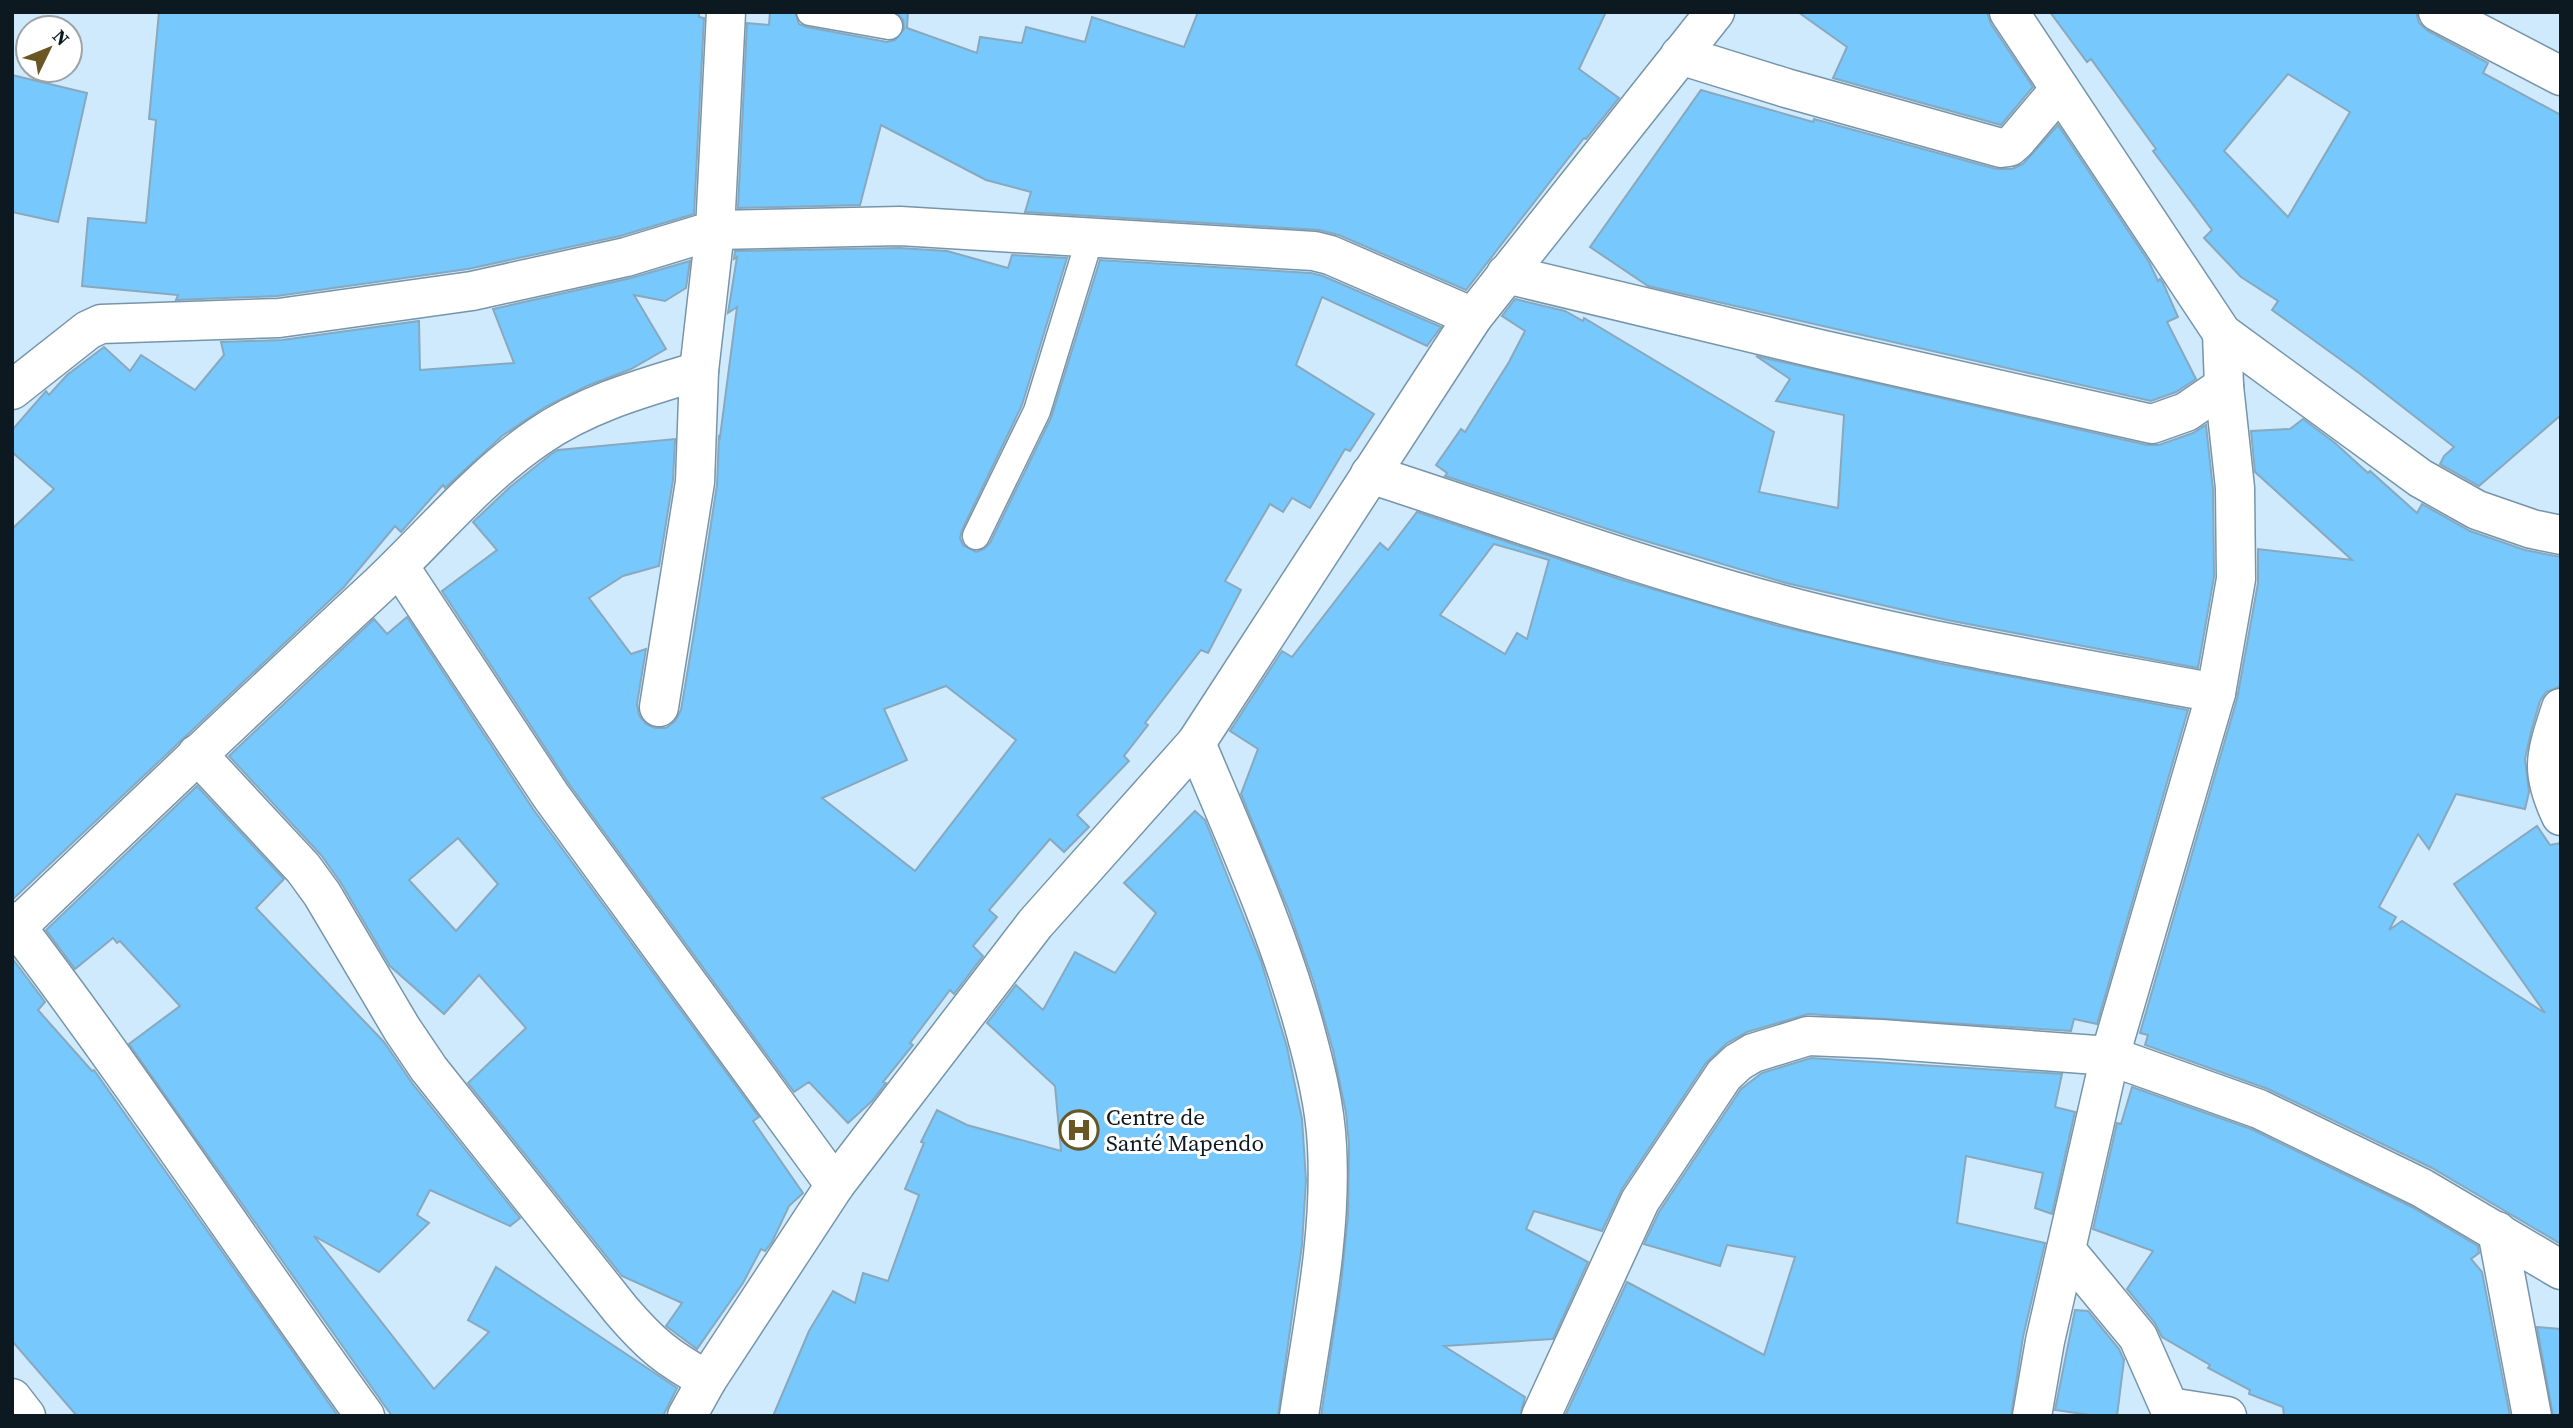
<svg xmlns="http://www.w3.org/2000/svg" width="2573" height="1428" font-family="'Source Serif 4',serif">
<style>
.building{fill:#77c8fc;stroke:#88a8be;stroke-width:2;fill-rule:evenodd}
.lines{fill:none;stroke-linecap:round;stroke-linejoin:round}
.service-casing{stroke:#7695aa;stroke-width:29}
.minor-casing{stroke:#7695aa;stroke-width:41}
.service{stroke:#fff;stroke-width:26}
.minor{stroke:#fff;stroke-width:38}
.labels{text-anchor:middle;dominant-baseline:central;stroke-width:6;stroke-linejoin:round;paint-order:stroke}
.poi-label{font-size:23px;fill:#0c1921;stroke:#fff;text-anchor:start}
</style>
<rect width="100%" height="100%" fill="#d0eafd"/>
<g class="building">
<path d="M159 12H699V17L704 18 694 214 620 236 468 269 277 296 176 300 178 295 82 286 88 218 146 223 156 120 149 119Z"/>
<path d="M770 12H795L799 24 807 27 887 42 895 40 904 29 903 20 896 12H908L907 28 977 53 980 37 1022 43 1026 27 1085 42 1092 17 1184 47 1198 12H1606L1579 69 1619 98 1586 139 1584 138 1466 290 1339 235 1319 230 1025 212 1031 192 986 180 881 125 860 205 738 208 747 23 769 25Z"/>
<path d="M1798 12H1987L1991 24 2033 87 2001 125 1833 78 1847 47Z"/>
<path d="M2050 12H2416L2419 23 2428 31 2488 63 2483 73 2561 115V415L2479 486 2440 464 2444 456 2454 447 2359 373 2272 310 2278 301 2241 277 2204 238 2212 230 2153 151 2156 149 2091 59 2087 62ZM2288 74 2350 112 2288 217 2224 151Z"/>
<path d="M12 75 87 93 58 222 12 212Z"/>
<path d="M1701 90 1813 122 1814 119 1996 169H2012L2023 164 2058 125 2149 262 2158 281 2160 279 2163 283 2178 317 2167 322 2196 379 2176 392 2151 401 1648 286 1590 247Z"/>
<path d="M900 248 947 251 1008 268 1012 255 1067 258 1022 405 962 530 960 538 963 545 976 552 984 549 990 543 1051 418 1100 260 1311 273 1323 276 1441 327 1427 346 1322 297 1296 365 1374 414 1350 451 1345 449 1310 508 1292 498 1283 512 1270 504 1225 581 1241 590 1208 653 1201 650 1145 723 1148 725 1124 756 1129 761 1077 815 1089 827 1064 852 1050 839 989 910 997 917 973 946 983 956 954 994 950 990 910 1043 913 1045 883 1082 886 1083 872 1101 848 1123 809 1082 794 1092 569 784 442 591 497 550 473 522 510 487 550 455 558 450 675 439 673 480 659 566 623 576 589 598 631 654 646 649 637 704 639 715 646 724 655 728H666L675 721 681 710 694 633 717 485 719 435 720 437 737 307 728 313 737 257 734 259 735 251ZM946 686 1016 740 915 871 822 798 907 760 884 709Z"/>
<path d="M690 261 686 288 665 301 634 295 666 349 631 369 587 386 545 407 502 436 445 488 443 485 401 532 395 526 344 587 12 900V529L54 489 12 452V430L46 391 49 395 67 375 104 347 130 371 141 355 195 390 224 355 221 342 282 340 419 321 420 370 514 363 493 309 631 278Z"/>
<path d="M1515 299 1565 311 1583 321 1584 318 1774 432 1759 492 1838 508 1844 415 1776 401 1790 379 1756 356 2147 445H2159L2193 433 2206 425 2213 489 2214 577 2198 668 1947 620 1786 583 1632 537 1445 476 1447 473 1436 465 1461 429 1465 432 1509 362 1525 331 1502 316Z"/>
<path d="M2303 419 2335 443 2368 473 2370 471 2417 513 2422 504 2470 531 2525 550 2561 557V682L2559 687 2546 692 2540 701 2531 732 2525 759 2529 792 2525 809 2456 794 2429 849 2418 834 2379 907 2396 917 2389 930 2402 921 2545 1013 2454 884 2537 826 2550 845 2561 843V1244L2432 1168 2268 1089 2145 1045 2148 1035 2140 1033 2237 699 2258 583V549L2352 560 2255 472 2251 431 2290 429Z"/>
<path d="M1417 512 1619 579 1775 625 1938 663 2188 710 2097 1024 2074 1019 2071 1031 1808 1014 1747 1032 1727 1043 1706 1063 1622 1189 1602 1231 1534 1211 1526 1229 1588 1262 1553 1339 1444 1346 1525 1397 1520 1416H1321L1341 1284 1348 1215 1349 1145 1346 1113 1333 1050 1314 983 1289 911 1241 794 1258 749 1230 731 1282 651 1292 657 1380 543 1388 550ZM1494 544 1549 560 1527 639 1517 633 1505 654 1440 615Z"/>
<path d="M407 617 533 809 759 1117 753 1121 803 1193 789 1206 772 1242 765 1251 761 1249 743 1283 697 1349 666 1326 682 1303 622 1276 468 1083 526 1028 479 975 444 1014 390 966 341 883 321 855 229 756 374 619 387 634ZM458 838 498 884 456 931 409 880Z"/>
<path d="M197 786 284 879 256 908 384 1042 412 1083 520 1218 510 1226 430 1190 417 1215 429 1223 379 1272 314 1236 434 1389 489 1332 468 1320 496 1267 677 1388 663 1416H392L129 1044 180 1006 120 941 117 943 113 938 75 969 46 930Z"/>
<path d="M1195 811 1205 820 1261 961 1287 1047 1302 1119 1306 1180 1302 1245 1278 1416H773L809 1331 833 1291 855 1303 863 1273 888 1281 919 1195 905 1189 924 1143 921 1142 937 1110 967 1125 1061 1151 1055 1086 987 1023 1016 985 1043 1010 1075 952 1115 973 1156 913 1124 883Z"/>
<path d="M12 958 45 1002 38 1010 92 1071 94 1070 338 1416H77L12 1341Z"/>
<path d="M1811 1058 2062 1074 2055 1107 2075 1112 2052 1214 2035 1208 2043 1173 1966 1156 1957 1223 2045 1243 2023 1337 2011 1416H1565L1627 1282 1764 1355 1795 1257 1727 1245 1720 1266 1644 1244 1659 1212 1741 1089 1762 1073Z"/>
<path d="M2132 1087 2251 1129 2412 1207 2478 1246 2479 1253 2471 1259 2482 1272 2510 1416H2284L2283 1407 2249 1394 2250 1390 2208 1368 2210 1365 2162 1337 2155 1323 2127 1289 2153 1251 2093 1229 2117 1123 2121 1124Z"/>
<path d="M2075 1310 2088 1311 2119 1349 2124 1360 2117 1416H2097L2055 1410Z"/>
<path d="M2537 1327 2561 1329V1416H2553Z"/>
</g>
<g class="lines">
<g class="service-casing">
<g id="service">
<path d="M810 12 889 26"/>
<path d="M976 536 1037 411 1090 238"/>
</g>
</g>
<g class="minor-casing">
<g id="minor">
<path d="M2009 12 2222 333 2420 478 2477 510 2532 529 2561 535"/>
<path d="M2438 12 2561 76"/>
<path d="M1680 55 1786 88 2001 148 2009 147 2016 141 2060 89"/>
<path d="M1506 274 1819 349 2152 424 2186 412 2224 386"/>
<path d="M12 390 88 330 101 324 279 318 472 291 626 257 715 230 900 226 1314 251 1330 255 1473 317"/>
<path d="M1370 474C1506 518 1641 567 1780 604 1923 642 2070 666 2216 693"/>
<path d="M399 566 551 796 835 1185"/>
<path d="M659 707 695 482 699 371 715 230 726 12"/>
<path d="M2561 708C2546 755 2539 769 2561 816"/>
<path d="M1196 743C1235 836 1277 929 1304 1026 1315 1066 1325 1105 1327 1146 1332 1236 1312 1327 1299 1416"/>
<path d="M197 754 303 868 322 894 402 1029 429 1069 621 1310C650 1344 667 1358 707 1380"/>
<path d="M12 921C135 1082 246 1252 365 1416"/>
<path d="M17 927C137 812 257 698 379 585 432 535 478 478 538 437 587 403 643 388 699 371"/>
<path d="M2497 1231 2532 1416"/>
<path d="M2066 1250 2138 1337 2169 1407 2227 1416"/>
<path d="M12 1398 26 1416"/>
<path d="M687 1416 707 1380 835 1185 1035 924 1196 743 1473 317 1715 12"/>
<path d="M1541 1416 1640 1201 1724 1075 1738 1062 1753 1053 1808 1036 1881 1039 2110 1056 2259 1109 2422 1188 2561 1270"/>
<path d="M2032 1416 2045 1341 2110 1056 2216 693 2236 579 2235 488 2224 386 2222 333"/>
</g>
</g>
<use href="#service" class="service"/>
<use href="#minor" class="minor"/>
</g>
<defs>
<g id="hospital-ring" transform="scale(2.0125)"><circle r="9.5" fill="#fff" stroke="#695624" stroke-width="1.5"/><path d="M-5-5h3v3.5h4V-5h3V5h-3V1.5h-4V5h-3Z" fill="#695624"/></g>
</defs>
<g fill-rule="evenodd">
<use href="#hospital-ring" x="1079" y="1130"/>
</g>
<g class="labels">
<g class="poi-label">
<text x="1106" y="1117">Centre de<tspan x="1106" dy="26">Santé Mapendo</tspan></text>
</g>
</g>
<rect width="2573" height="1428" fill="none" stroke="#0c1921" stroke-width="28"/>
<g transform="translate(49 49) rotate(47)"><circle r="33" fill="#ffffff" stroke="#9ea3a6" stroke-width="2"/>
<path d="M0-5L12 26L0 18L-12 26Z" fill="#695624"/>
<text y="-10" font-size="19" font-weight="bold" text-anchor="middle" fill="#0c1921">N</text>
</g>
</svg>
